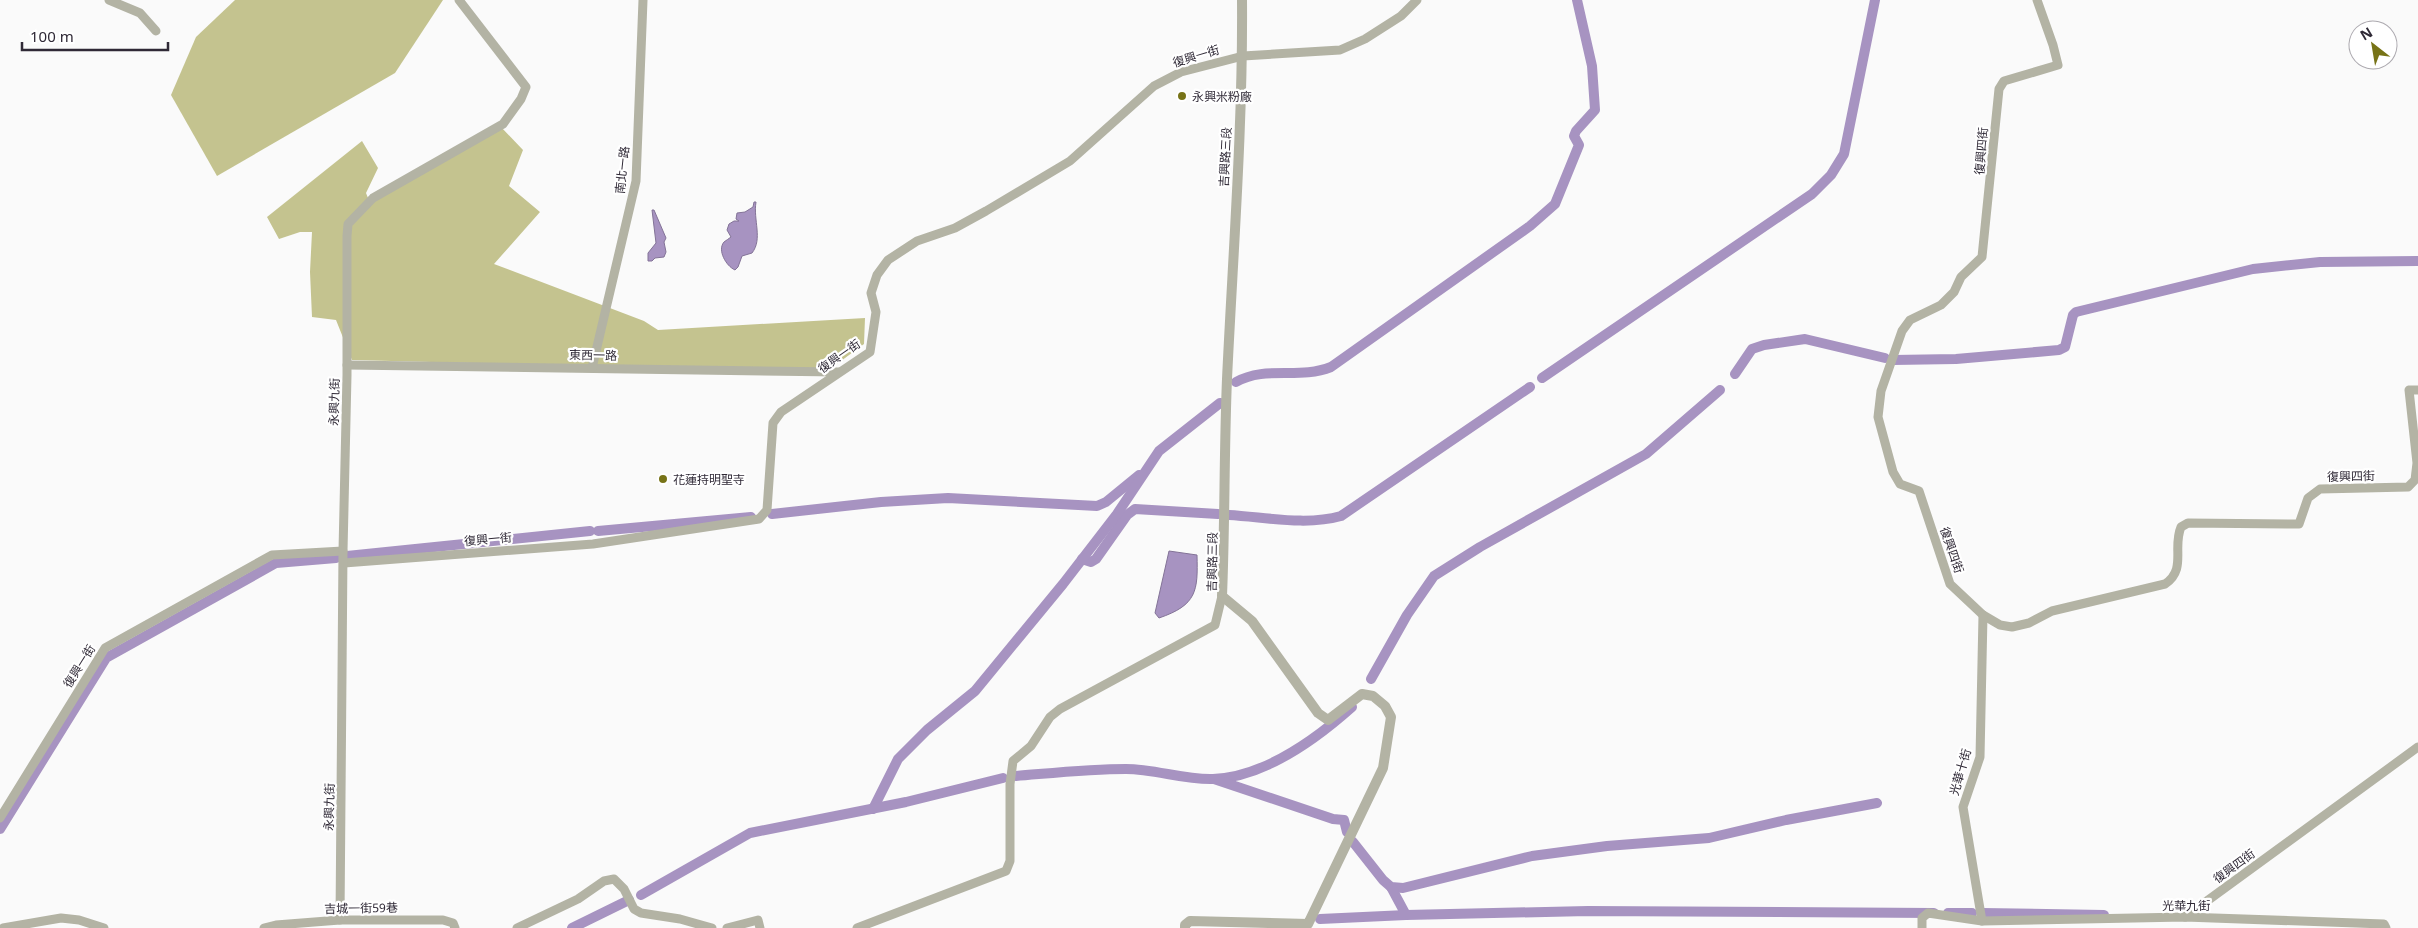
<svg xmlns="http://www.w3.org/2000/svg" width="2418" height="928" font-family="'Noto Sans','Noto Sans TC',sans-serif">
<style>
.forest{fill:#c4c38f}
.water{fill:#a793c1;stroke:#837397}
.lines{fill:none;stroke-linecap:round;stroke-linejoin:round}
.canal{stroke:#a793c1;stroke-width:10}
.minor{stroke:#b3b3a4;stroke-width:9}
.tertiary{stroke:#b3b3a4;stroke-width:10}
.poi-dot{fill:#777317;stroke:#fff;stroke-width:2}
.labels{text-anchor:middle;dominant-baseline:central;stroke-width:4.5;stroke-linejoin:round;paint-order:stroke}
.street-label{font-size:12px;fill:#2f2936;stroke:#fff}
.poi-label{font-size:12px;fill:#2f2936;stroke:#fff;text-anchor:start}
</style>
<rect width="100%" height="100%" fill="#fafafa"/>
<g class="forest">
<path d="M235 0H443L395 73 217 176 171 95 196 37Z"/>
<path d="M501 127 523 150 509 186 540 212 494 264 644 321 658 330 865 318 864 344 826 372 352 360 336 320 312 317 310 272 312 232H300L279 239 267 217 362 141 378 168 366 193 368 198Z"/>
</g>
<g class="water">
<path d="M754 202H756C753 220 763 239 752 253L742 256 738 267 735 270C726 266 717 250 724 242 726 240 729 239 731 237L727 230 729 224 734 221H739L736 219 737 213 745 212 753 207Z"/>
<path d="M652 210H654L666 238 664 242 666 252 664 257 655 258 652 261H648V253L656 243Z"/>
<path d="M1169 551 1197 555C1198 591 1197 605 1159 618L1155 613Z"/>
</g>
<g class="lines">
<g class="canal">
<path d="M1893 360 1956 359 2059 350 2065 347 2073 315 2076 312 2253 269 2320 262 2418 261"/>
<path d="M1735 374 1752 349 1764 345 1805 339 1885 358"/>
<path d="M1542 378 1812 194 1831 175 1844 154 1875 0"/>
<path d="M1236 382C1266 365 1299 380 1331 367L1530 226 1555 204 1579 145 1574 136 1576 131 1595 110 1592 66 1577 0"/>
<path d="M772 514 881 502 948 498 1097 506 1106 502 1139 475"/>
<path d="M1229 515C1265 517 1306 526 1341 516L1530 387"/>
<path d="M598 531 751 517"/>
<path d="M347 556 590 531"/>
<path d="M1082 559 1091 562 1096 559 1127 515 1135 509 1218 514"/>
<path d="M1371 679 1407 615 1434 576 1480 547 1646 454 1720 390"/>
<path d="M1016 776C1053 773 1090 769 1126 769 1155 769 1184 780 1213 779 1265 777 1315 740 1352 707"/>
<path d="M1214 779 1333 819 1344 820 1347 832"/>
<path d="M873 809 898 759 927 730 975 691 1063 584 1117 514 1159 451 1220 403"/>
<path d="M0 829 106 658 276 563 336 558"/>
<path d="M1353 842 1383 880 1391 887 1403 888 1532 856 1607 846 1709 838 1786 820 1877 803"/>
<path d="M1391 887 1406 915"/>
<path d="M641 895 750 833 906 802 1003 778"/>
<path d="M1948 913H1972"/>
<path d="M1982 913 2104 915"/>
<path d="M1320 919 1406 915 1588 911 1934 913"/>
<path d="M572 928 629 900"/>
</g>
<g class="minor">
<path d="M109 0 140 13 156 31"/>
<path d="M2037 0 2053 45 2058 65 2004 81 1999 89 1982 257 1961 277 1954 292 1941 305 1910 320 1902 331 1881 391 1878 417 1893 472 1900 484 1919 491 1950 584 1983 615 2000 625 2012 627 2029 623 2052 611 2165 584C2187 569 2172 548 2181 527L2188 523 2299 524 2308 498 2320 489 2408 487 2415 480 2417 463 2409 390H2418"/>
<path d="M347 365 839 372"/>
<path d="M592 368 636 181 643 0"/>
<path d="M344 563 593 544 759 519 767 510 773 423 781 412 870 352 876 312 871 293 877 275 888 260 917 241 955 228 986 211 1070 161 1154 86 1181 72 1243 56 1340 50 1365 39 1401 16 1417 0"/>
<path d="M0 818 105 648 272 555 343 551"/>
<path d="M2185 917 2418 747"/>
<path d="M340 920 343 551 347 375V236L348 224 373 198 503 124 521 99 526 87 459 0"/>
<path d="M1982 921 2185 917 2384 924 2386 928"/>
<path d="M3 928 61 918 79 920 104 928"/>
<path d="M264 928 276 925 340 920H443L453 923 455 928"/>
<path d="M517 928 578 899 604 881 614 879 624 889 634 909 641 913 680 919 712 928"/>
<path d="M727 928 758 920 760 928"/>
<path d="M857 928 1006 871 1010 861V784L1013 761 1031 746 1050 717 1060 709 1215 625 1222 596"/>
<path d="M1922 928V918L1928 913 1982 921 1963 807 1980 757 1983 615"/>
</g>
<path class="tertiary" d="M1185 928V925L1190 921 1308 924 1383 768 1391 717 1385 706 1373 696 1362 694 1328 720 1318 713 1252 621 1222 596C1225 523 1224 451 1227 379 1233 253 1243 126 1242 0"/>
</g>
<g class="poi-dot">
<circle cx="1182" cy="96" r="5"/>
<circle cx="663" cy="479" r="5"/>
</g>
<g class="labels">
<g class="street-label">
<text transform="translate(1196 56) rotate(-17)">復興一街</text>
<text transform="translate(1981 151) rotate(-85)">復興四街</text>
<text transform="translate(1225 157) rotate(-87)">吉興路三段</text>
<text transform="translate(622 170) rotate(-84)">南北一路</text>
<text transform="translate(593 355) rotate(1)">東西一路</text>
<text transform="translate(839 356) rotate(-35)">復興一街</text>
<text transform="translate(334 402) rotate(-89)">永興九街</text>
<text transform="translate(2351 476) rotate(-1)">復興四街</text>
<text transform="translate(488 539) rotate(-5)">復興一街</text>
<text transform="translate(1952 550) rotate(71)">復興四街</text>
<text transform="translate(1212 562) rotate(-89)">吉興路三段</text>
<text transform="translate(79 666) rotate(-58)">復興一街</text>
<text transform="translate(1960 772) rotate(-74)">光華十街</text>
<text transform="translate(329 807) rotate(-89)">永興九街</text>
<text transform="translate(2234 866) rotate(-36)">復興四街</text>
<text x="2186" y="905">光華九街</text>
<text transform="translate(361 908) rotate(-1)">吉城一街59巷</text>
</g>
<g class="poi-label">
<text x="1192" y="96">永興米粉廠</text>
<text x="673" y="479">花蓮持明聖寺</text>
</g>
</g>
<g transform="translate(2373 45) rotate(329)"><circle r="24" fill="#ffffff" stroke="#aca9af"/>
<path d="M0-4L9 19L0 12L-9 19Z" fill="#777317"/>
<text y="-8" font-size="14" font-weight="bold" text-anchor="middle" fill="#2f2936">N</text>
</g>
<path d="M22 42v8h146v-8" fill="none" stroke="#2f2936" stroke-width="2.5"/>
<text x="30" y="42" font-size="15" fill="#2f2936" stroke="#ffffff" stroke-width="4" paint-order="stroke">100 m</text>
</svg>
